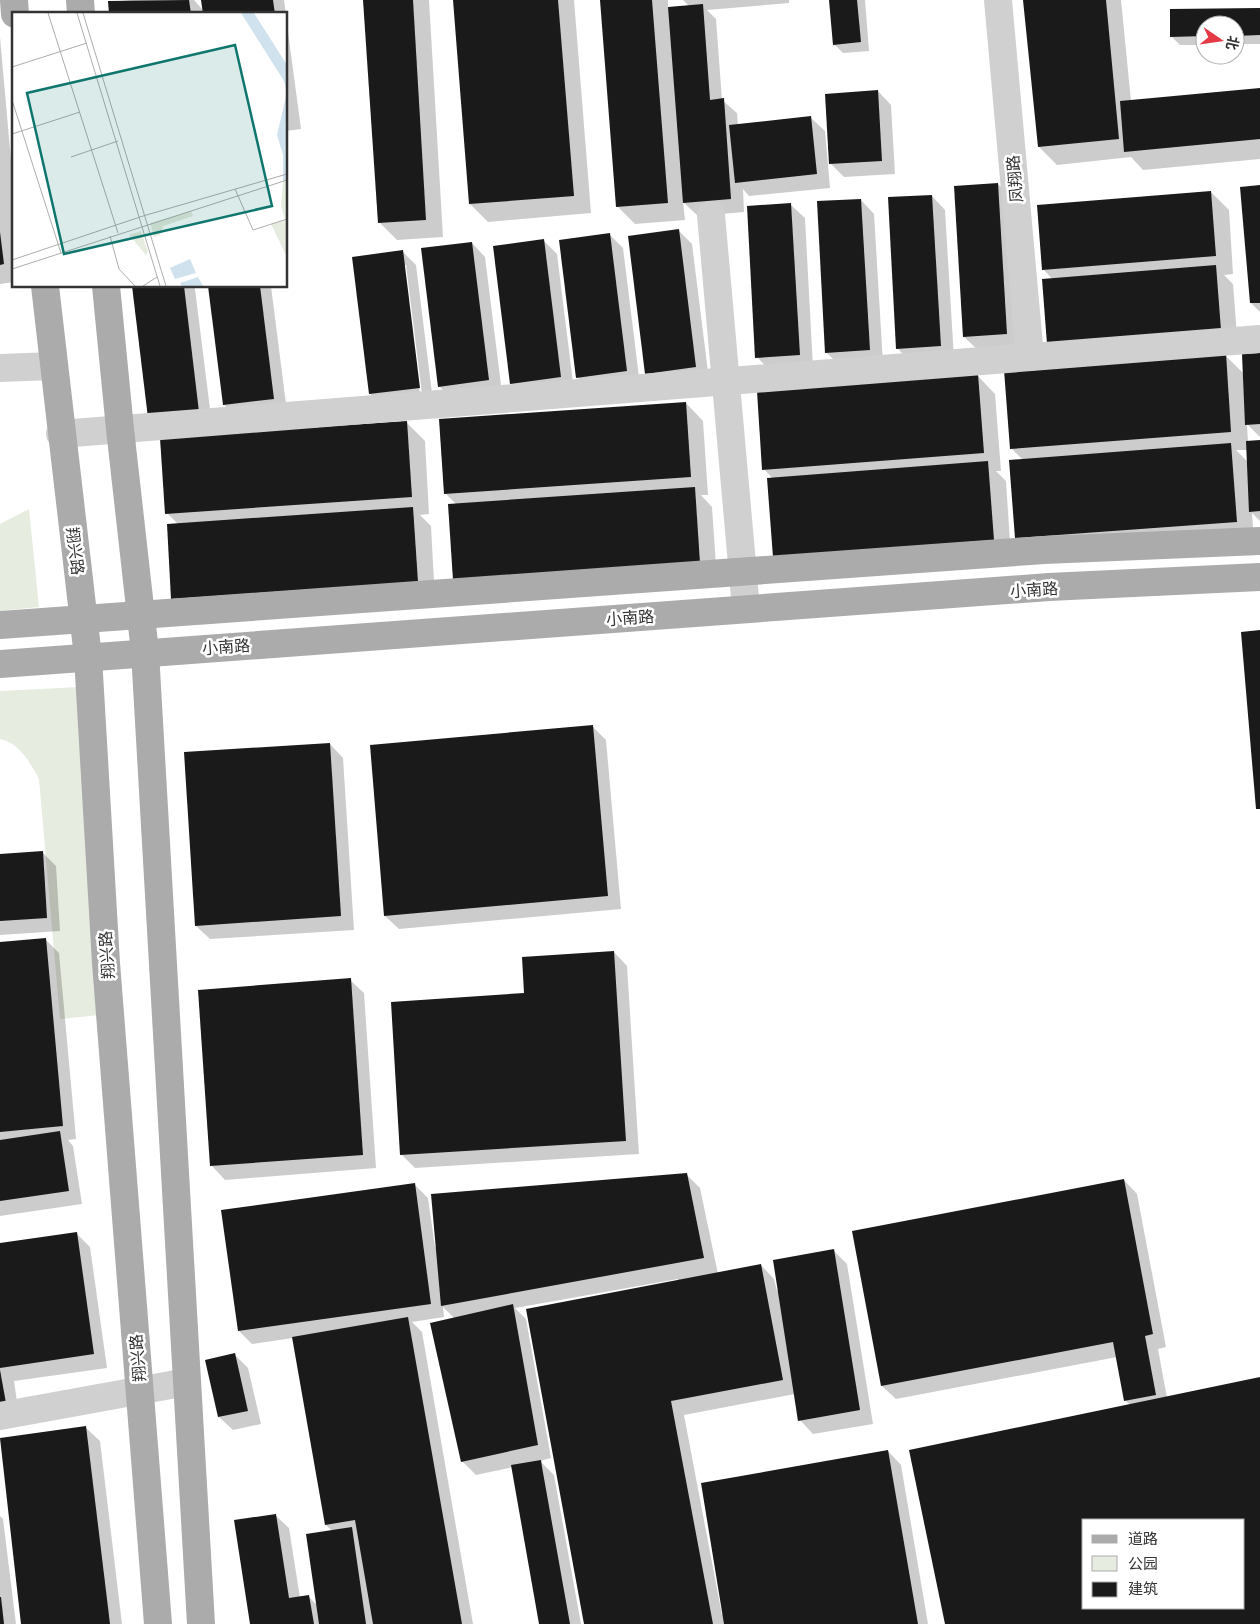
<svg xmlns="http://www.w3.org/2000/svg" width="1260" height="1624" font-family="'Exo 2','Noto Sans SC',sans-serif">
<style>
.green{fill:#e6ecdf}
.shadow{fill:#0003;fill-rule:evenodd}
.building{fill:#1a1a1a;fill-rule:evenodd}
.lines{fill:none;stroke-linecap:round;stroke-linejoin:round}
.minor{stroke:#d0d0d0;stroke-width:28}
.major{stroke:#ababab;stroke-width:28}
.labels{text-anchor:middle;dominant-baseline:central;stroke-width:5;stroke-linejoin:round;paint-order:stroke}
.street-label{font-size:16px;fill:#333;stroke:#fff}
.inset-road{fill:none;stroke:#adadad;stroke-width:1}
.view{fill:#0f766e;fill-opacity:0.15;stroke:#0f766e;stroke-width:2.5}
.inset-edge{fill:none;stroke:#333;stroke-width:2.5}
</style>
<rect width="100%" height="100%" fill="#fff"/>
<g class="green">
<path d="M29 509 39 607 0 611V524Z"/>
<path d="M80 687 99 1015 60 1019 39 779C30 763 20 743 0 739V691Z"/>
</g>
<g class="shadow">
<path d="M131 0H194L203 10 202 0H284L286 14H110L109 2Z"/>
<path d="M365 0H429L443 237 397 240 379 222Z"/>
<path d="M454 0H574L591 213 488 222 470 204Z"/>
<path d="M601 0H668V8L689 6 683 0H789V3L707 10 716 19 722 100 737 113 738 125 811 118 825 131 830 188 749 196 743 189 744 212 698 216 683 202 685 220 635 224 617 206Z"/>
<path d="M830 0H865L869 51 843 53 834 44Z"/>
<path d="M1025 0H1121L1131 101 1260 89V159L1143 170 1131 157 1057 165 1039 147Z"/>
<path d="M1260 9V44H1235V25H1205V45H1180L1171 36V10Z"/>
<path d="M286 17 301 129 286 131Z"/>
<path d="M0 37 14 194V282L0 284Z"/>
<path d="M878 91 891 105 895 174 844 177 830 163Z"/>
<path d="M998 184 1012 197 1020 347 978 350 964 337Z"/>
<path d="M1260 186V312L1251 303Z"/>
<path d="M1211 192 1229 210 1233 274 1224 275 1233 284 1238 348 1053 280 1043 269Z"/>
<path d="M932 196 945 210 954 359 911 362 897 348Z"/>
<path d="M861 200 874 214 883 363 840 366 826 352Z"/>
<path d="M791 205 805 218 813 368 770 371 757 357Z"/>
<path d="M679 231 692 244 709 380 660 387 646 373Z"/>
<path d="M610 235 623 248 640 385 591 391 577 377Z"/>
<path d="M544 241 557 254 574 391 525 397 511 384Z"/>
<path d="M472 243 485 257 502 393 453 400 439 386Z"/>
<path d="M402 251 416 265 433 401 384 407 370 394 353 258ZM403 265H406L422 394H420Z"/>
<path d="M133 286H193L195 289 212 425 163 431Z"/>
<path d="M209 286H271L287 412 238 418 224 405Z"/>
<path d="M1260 354V437L1247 424 1248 442 1260 441V521L1252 513 1254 540 1034 556 1016 538 1023 460 1011 448 1225 355 1244 374ZM1236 450H1247L1248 462Z"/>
<path d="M978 376 995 394 1001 471H996L1006 481 1011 558 773 479 764 469Z"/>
<path d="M686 403 703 421 708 495H701L712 507 717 580 457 505 446 494Z"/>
<path d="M407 423 425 441 429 514 420 515 431 526 435 600 178 524 167 513Z"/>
<path d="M592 726 606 740 621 909 399 929 385 916Z"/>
<path d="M330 744 343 758 354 930 210 939 196 926Z"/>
<path d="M43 853 56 866 60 931 0 935V855Z"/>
<path d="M45 939 59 953 76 1139 68 1140 73 1146 82 1204 0 1216V943Z"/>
<path d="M614 952 627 966 639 1154 415 1168 402 1155 392 1003 526 994Z"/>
<path d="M350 980 364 993 376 1168 225 1180 212 1166 200 991Z"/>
<path d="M687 1175 700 1188 718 1274 761 1265 774 1279 777 1291 834 1251 847 1264 873 1424 813 1434 800 1420 795 1394 684 1415 722 1615 888 1451 901 1465 928 1624H585L678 1279 515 1308 526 1319 551 1458 540 1461 554 1475 581 1624H540L513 1467 476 1475 462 1461 455 1319 443 1307 444 1317 412 1322 422 1332 473 1624H251L275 1515 289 1528 300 1598 309 1597 318 1606 332 1531 326 1525 293 1338 252 1344 239 1331 414 1184 428 1198 435 1247Z"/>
<path d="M1124 1180 1137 1194 1166 1347 1158 1349 1167 1398 1260 1378V1624H946L1130 1405 1126 1401 1117 1357 896 1399 882 1386ZM1084 1520H1244V1608H1084Z"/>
<path d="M76 1233 90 1247 107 1368 14 1381 19 1416 0 1419V1244Z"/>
<path d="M234 1354 248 1368 261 1424 233 1430 219 1417 206 1360Z"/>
<path d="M86 1428 100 1441 122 1624H23Z"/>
<path d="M0 1516 3 1519 16 1624H0Z"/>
</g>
<g class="building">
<path d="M189 0 191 14H109L108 1Z"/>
<path d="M201 0H273L275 14H203Z"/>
<path d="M363 0H413L426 220 378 223Z"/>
<path d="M453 0H558L574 196 469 204Z"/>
<path d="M600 0H652L668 203 616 207Z"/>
<path d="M829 0H857L861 42 833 45Z"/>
<path d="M1023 0H1106L1119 139 1038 147Z"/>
<path d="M703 4 710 100 724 98 731 199 683 203 668 7Z"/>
<path d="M1260 8V35L1235 36V25H1205V36L1170 37V9Z"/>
<path d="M1260 88V139L1124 152 1120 101Z"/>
<path d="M878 90 882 161 829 164 825 94Z"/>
<path d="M811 116 817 174 735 183 729 125Z"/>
<path d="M998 183 1007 334 963 337 954 186Z"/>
<path d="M1260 185V303H1250L1240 187Z"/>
<path d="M1211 191 1216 256 1042 270 1037 205Z"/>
<path d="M932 195 941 346 896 349 888 197Z"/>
<path d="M861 199 870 350 825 353 817 201Z"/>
<path d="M791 203 800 355 755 358 747 206Z"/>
<path d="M679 229 696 367 645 374 628 236Z"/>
<path d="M0 232 4 264 0 265Z"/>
<path d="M610 233 627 371 576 378 559 240Z"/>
<path d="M544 239 561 377 510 384 493 246Z"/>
<path d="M472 242 489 380 438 387 421 248Z"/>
<path d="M403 250 420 388 369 394 352 257Z"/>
<path d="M1216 265 1221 330 1047 344 1042 279Z"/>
<path d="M132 286H184L199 412 148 418Z"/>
<path d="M208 286H260L274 399 223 405Z"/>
<path d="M1226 353 1231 432 1010 449 1004 370Z"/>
<path d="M1260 353V424L1245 425 1242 354Z"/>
<path d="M978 374 984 453 762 470 757 391Z"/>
<path d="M686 402 691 477 444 494 439 419Z"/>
<path d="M407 421 412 497 165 514 160 438Z"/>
<path d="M1260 440V511L1249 512 1246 441Z"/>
<path d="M1231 443 1237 522 1015 538 1009 460Z"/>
<path d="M988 461 994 540 773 557 767 478Z"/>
<path d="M695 487 700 563 453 580 448 504Z"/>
<path d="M413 507 418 582 171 599 167 524Z"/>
<path d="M1260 630V809H1256L1241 632Z"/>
<path d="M593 725 608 896 384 916 370 745Z"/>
<path d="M330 743 341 916 195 926 184 752Z"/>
<path d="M43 851 47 918 0 921V854Z"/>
<path d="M46 938 63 1126 0 1132V942Z"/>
<path d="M614 951 626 1141 400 1155 391 1002 524 993 522 957Z"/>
<path d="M351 978 363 1155 210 1166 198 990Z"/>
<path d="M60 1131 69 1191 0 1201V1140Z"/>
<path d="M687 1173 704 1258 441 1306 431 1194Z"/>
<path d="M1124 1179 1153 1334 1145 1336 1156 1395 1124 1401 1113 1342 881 1386 852 1231Z"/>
<path d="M415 1183 431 1304 238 1331 221 1210Z"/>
<path d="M77 1232 94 1354 0 1368V1243Z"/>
<path d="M834 1249 860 1410 798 1421 773 1260Z"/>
<path d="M761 1264 783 1380 671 1401 713 1624H584L526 1309Z"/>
<path d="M513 1304 538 1445 461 1462 430 1323Z"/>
<path d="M408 1317 462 1624H373L355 1520 325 1525 292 1337Z"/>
<path d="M235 1353 248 1411 218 1417 205 1360Z"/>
<path d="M0 1370 6 1403 0 1404Z"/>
<path d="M1260 1377V1624H945L909 1450ZM1084 1520H1244V1608H1084Z"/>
<path d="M86 1426 110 1624H21L0 1438Z"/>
<path d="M888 1450 918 1624H724L701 1483Z"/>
<path d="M541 1460 542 1467 570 1624H539L511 1465Z"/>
<path d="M276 1514 289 1598 309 1595 314 1624H250L234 1520Z"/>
<path d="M352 1527 366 1624H319L306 1534Z"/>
<path d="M0 1597H1L4 1624H0Z"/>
</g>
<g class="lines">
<g class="minor">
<path d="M998 0 1030 357"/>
<path d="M711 215 746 609"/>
<path d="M0 368 53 366"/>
<path d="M60 434 1260 339"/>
<path d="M0 1416 187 1382"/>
</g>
<g class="major">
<path d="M14 0 15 14"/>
<path d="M80 0 81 14"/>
<path d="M45 286 88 657 106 963 158 1624"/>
<path d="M106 286 120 429 145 652 201 1624"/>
<path d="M0 625 1044 550 1260 541"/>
<path d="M0 664 1049 587 1260 577"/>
</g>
</g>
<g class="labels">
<g class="street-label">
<text transform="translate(1014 179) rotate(-95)">凤翔路</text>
<text transform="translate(76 551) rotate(83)">翔兴路</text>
<text transform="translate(1034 589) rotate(-4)">小南路</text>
<text transform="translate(630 617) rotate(-4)">小南路</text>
<text transform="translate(226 646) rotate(-4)">小南路</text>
<text transform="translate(106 955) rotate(-94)">翔兴路</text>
<text transform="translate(137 1358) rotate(-95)">翔兴路</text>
</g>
</g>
<g transform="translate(12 12)">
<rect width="275" height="275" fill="#fff"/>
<path d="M275 168V245L259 212 273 208 269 194 271 169ZM179 199 181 204 151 214 148 223 142 225 138 211ZM129 219 136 240 134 243 117 223Z" fill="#e6ecdf"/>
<path d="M229 1H242L275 53V168L271 169V143L265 123 275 80 272 69ZM178 247 184 261 163 267 158 256ZM186 265 191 274H170L168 271Z" fill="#cfe2ee"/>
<path class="inset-road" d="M36 1 106 221M65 1 148 274M71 1 154 274M0 55 75 31M0 88 49 241M0 122 68 100M59 145 106 129M223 177 241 218 275 207M98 224 107 257 123 274M0 248 131 204 275 162M0 257 275 168M131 274 145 265"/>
<path class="view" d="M223 33 260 194 52 242 15 81Z"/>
<rect width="275" height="275" class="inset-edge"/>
</g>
<rect x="1082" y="1519" width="162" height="90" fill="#ffffff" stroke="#adadad"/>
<rect x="1092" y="1535" width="25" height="8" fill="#ababab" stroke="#adadad"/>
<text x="1128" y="1544" font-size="15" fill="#333333">道路</text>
<rect x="1092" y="1556" width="25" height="15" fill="#e6ecdf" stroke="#adadad"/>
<text x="1128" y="1569" font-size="15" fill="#333333">公园</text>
<rect x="1092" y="1582" width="25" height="15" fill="#1a1a1a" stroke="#adadad"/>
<text x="1128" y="1594" font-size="15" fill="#333333">建筑</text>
<g transform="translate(1220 40) rotate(103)"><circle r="24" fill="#ffffff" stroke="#adadad"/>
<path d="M0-4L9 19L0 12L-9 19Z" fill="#e63946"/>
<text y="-8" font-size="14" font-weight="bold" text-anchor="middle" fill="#333333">北</text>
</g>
</svg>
